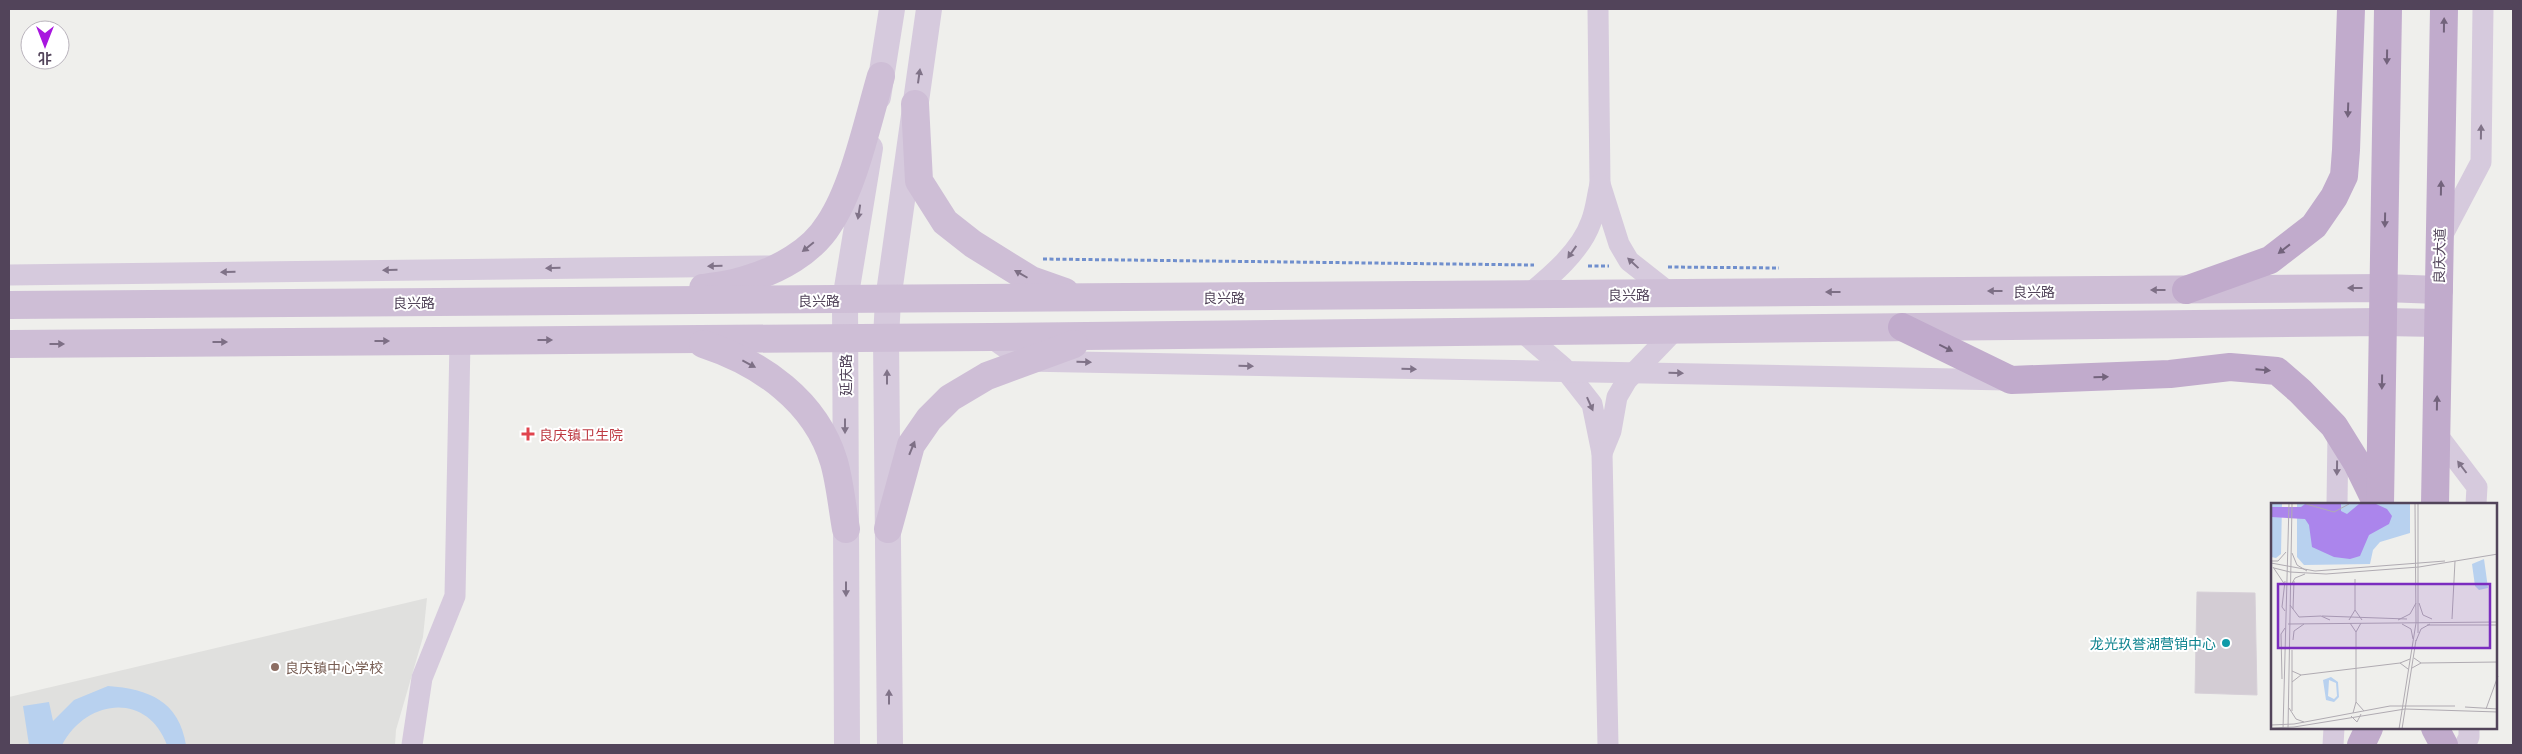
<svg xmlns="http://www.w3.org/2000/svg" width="2522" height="754" font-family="Commissioner,'Noto Sans SC',sans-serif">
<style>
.education{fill:#e0e0de}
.green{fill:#b8d1ef}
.building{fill:#d3ccd4;stroke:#d7d0d8}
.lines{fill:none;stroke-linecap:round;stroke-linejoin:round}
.path{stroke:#708fcd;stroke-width:3;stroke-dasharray:4 2.5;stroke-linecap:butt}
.minor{stroke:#d6cadd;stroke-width:21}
.tertiary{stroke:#d6cadd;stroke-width:26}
.secondary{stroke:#cebed6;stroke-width:28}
.primary{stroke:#c1abcc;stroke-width:28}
.oneway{fill:#73637c}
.oneway2{fill:#807388}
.oneway3{fill:#7d6f85}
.health-dot{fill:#e0444e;stroke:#fff;stroke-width:2}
.culture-dot{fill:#0f9aa8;stroke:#fff;stroke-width:2}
.education-dot{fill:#8d6e63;stroke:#fff;stroke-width:2}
.labels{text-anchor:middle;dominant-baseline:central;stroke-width:4;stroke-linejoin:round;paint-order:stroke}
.street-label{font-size:14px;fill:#52445a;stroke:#fff}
.health-label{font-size:14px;fill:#be3a42;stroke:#fff;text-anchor:start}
.culture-label{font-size:14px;fill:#0d838f;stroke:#fff;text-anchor:end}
.education-label{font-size:14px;fill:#785e54;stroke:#fff;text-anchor:start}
.inset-road{fill:none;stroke:#b0abb2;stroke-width:1}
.view{fill:#7b2cbf;fill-opacity:0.15;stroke:#7b2cbf;stroke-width:2.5}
.inset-edge{fill:none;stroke:#52445a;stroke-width:2.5}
</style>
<rect width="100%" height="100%" fill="#efefec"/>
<path class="education" d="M427 598 423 637 396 730 395 745H9V697Z"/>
<path class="green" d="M108 686C149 689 179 701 186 745H167C147 691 86 699 62 745H29L23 706 49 702 53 721 74 700Z"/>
<path class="building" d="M2197 592 2255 593 2257 695 2195 693Z"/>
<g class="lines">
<g class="path">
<path d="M1043 259 1534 265"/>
<path d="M1588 266H1609"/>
<path d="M1668 267 1779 268"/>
</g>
<g class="minor">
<path d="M1598 9 1600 184"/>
<path d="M2441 238 2481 162 2483 9"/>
<path d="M9 275 771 266"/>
<path d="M1528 295C1551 276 1581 251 1591 222 1596 210 1597 196 1600 184L1619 244 1629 261 1671 294"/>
<path d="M1521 331 1563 367 1592 404 1602 453 1611 431 1617 397 1627 380 1676 329"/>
<path d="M990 337 1024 361 2007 380"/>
<path d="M2436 433 2477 487 2476 504"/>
<path d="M1602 453 1608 745"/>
<path d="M2337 504 2338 433"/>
<path d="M412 745 422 678 455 596 460 341"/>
<path d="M2333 745 2334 728"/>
<path d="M2465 745 2469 737V728"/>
</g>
<g class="tertiary">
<path d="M878 97 892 9"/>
<path d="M847 745 845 300 870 148"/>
<path d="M890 745 886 338 888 300 929 9"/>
</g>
<g class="secondary">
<path d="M915 104 919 181 945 222 973 244 1031 280 1065 292"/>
<path d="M703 288C718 286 734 284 748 279 778 270 812 252 829 224 854 187 868 120 881 76"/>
<path d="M9 305 2384 288 2439 290"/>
<path d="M9 344 990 337 2383 322 2438 323"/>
<path d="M703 344C761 363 816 401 834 462 840 483 842 507 846 529"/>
<path d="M888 529 911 445 929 419 950 398 987 376 1074 344"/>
</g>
<g class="primary">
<path d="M2186 290 2270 260 2314 226 2334 197 2344 176 2346 150 2351 9"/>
<path d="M1902 327 2011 380 2170 374 2230 367 2277 371 2300 391 2334 426 2357 463 2377 504"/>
<path d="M2380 504 2388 9"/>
<path d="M2435 504 2444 9"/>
<path d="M2435 728 2444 745"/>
<path d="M2361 745 2369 728"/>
</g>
</g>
<defs><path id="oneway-solid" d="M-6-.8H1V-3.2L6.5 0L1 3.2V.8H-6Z" transform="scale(1.25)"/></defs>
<g class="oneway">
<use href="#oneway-solid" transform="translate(2444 25) rotate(-89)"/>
<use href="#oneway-solid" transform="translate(2387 57) rotate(91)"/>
<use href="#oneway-solid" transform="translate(2348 110) rotate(92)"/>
<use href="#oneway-solid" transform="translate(2441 188) rotate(-89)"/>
<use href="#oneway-solid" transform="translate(2385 220) rotate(91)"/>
<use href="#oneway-solid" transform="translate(2284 249) rotate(142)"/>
<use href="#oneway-solid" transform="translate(1946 348) rotate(26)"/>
<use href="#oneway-solid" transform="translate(2263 370) rotate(5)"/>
<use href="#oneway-solid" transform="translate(2101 377) rotate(-2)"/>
<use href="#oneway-solid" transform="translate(2382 382) rotate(91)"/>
<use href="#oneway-solid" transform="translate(2437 403) rotate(-89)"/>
</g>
<g class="oneway2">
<use href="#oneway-solid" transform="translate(919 76) rotate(-82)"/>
<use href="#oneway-solid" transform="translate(2481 132) rotate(-89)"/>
<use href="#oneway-solid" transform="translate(859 212) rotate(99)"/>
<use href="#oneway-solid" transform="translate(1572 252) rotate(125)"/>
<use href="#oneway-solid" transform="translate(1633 263) rotate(-137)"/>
<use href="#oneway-solid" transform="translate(715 266) rotate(179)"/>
<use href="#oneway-solid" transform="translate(553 268) rotate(179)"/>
<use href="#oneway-solid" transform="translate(390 270) rotate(179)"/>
<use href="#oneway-solid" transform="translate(228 272) rotate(179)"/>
<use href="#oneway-solid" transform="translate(1084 362) rotate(1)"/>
<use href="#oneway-solid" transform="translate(1246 366) rotate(1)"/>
<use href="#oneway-solid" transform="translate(1409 369) rotate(1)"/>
<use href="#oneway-solid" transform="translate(1676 373) rotate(1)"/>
<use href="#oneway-solid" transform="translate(887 377) rotate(-90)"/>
<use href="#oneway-solid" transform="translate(1590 404) rotate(66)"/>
<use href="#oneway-solid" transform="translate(845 426) rotate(90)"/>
<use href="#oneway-solid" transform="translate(2462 467) rotate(-127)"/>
<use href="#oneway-solid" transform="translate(2337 468) rotate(91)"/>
<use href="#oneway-solid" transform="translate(846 589) rotate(90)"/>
<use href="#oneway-solid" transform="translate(889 697) rotate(-90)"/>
</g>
<g class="oneway3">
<use href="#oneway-solid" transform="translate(808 247) rotate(141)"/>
<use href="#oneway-solid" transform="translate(1021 274) rotate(-150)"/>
<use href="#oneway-solid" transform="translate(2355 288) rotate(180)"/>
<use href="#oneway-solid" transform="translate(2158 290) rotate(180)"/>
<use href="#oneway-solid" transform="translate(1995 291) rotate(180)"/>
<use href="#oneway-solid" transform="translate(1833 292) rotate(180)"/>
<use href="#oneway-solid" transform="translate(545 340)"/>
<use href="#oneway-solid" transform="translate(382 341)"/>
<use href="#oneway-solid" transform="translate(220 342)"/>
<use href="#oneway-solid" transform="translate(57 344)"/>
<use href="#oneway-solid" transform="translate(749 364) rotate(28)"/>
<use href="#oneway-solid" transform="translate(912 448) rotate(-68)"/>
</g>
<path class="health-dot" d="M525.5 426.5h5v5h5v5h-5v5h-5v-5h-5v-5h5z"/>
<circle class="culture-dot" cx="2226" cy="643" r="5"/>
<circle class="education-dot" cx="275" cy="667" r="5"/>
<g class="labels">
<g class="street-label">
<text transform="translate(2439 256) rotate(-89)">良庆大道</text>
<text x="2034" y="291">良兴路</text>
<text x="1629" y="294">良兴路</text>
<text x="1224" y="297">良兴路</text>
<text x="819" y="300">良兴路</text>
<text x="414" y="302">良兴路</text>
<text transform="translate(845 375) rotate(-90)">延庆路</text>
</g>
<g class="health-label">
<text x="539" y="434">良庆镇卫生院</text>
</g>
<g class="culture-label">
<text x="2216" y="643">龙光玖誉湖营销中心</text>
</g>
<g class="education-label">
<text x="285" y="667">良庆镇中心学校</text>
</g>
</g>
<g transform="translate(2271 503)">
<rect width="226" height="226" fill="#efefec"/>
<path d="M0 1H11L10 51 5 55 0 54ZM26 1H139V30L109 39 102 47 99 61 33 62 26 54ZM213 56 217 85 208 87 204 83 201 61ZM60 174 67 179 68 194 63 199 55 197 52 177ZM58 177 65 180 66 193 63 196 57 193Z" fill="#b8d1ef" fill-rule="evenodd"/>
<path d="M34 1H70V8L76 11 88 1H105L116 6 121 13 118 21 98 32 89 53 79 56 63 54 41 44 38 22 34 16 0 14V4H30Z" fill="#ab85ec"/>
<path class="inset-road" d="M35 1 63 9 78 1M21 50 26 62 36 68M0 58H7L15 49M0 60 44 68 174 58M2 64 14 82M3 65 19 69 55 71 148 64 227 51M84 76V107M14 78 11 104 14 108M20 82 24 75 34 71M148 100 152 112 161 116M19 102 28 114 50 113 59 117M22 106 23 78M51 113 136 116M181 116 184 58M78 117 84 107 91 117M127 117 139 111 145 100M79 120 85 129 90 120M17 121 227 119M131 121 140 126 142 136M156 122H227M85 129V199M147 130V1M22 137 23 128 33 121M145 138 150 126 159 121M150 160 227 159M141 165 150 160 143 155M137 166 129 160 139 156M30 172 129 160M11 176 10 131 14 125M21 179 30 172 21 168M194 204 227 206M18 205 25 216 33 219M215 206 227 173M21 208V147M82 210 85 199 93 208M80 213 86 219 90 211M0 222 23 221 119 203H184M0 225 23 224 134 206 227 209M12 226 18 1M17 226 21 1M128 226 145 120 144 1M131 226 145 137"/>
<path class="view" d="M7 81H219V145H7Z"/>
<rect width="226" height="226" class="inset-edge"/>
</g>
<rect width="2522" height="754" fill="none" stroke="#52445a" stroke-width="20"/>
<g transform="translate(45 45) rotate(180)"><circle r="24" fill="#ffffff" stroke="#bab4bd"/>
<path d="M0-4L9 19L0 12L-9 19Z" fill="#a816df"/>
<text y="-8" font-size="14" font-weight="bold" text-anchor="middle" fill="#52445a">北</text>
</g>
</svg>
